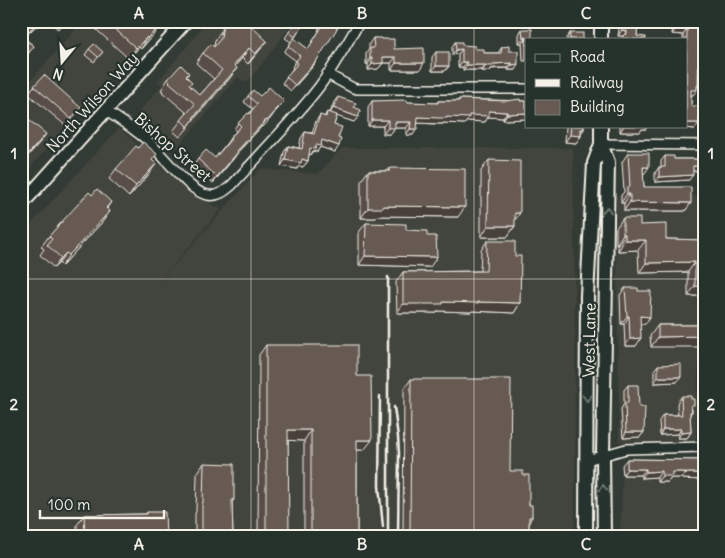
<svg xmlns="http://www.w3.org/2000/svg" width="725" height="558" font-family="Delius,sans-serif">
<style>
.built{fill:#42443e}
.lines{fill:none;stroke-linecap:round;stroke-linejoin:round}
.street-casing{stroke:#f4f1e8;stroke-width:12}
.secondary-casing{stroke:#f4f1e8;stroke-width:16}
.street{stroke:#26332d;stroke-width:9}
.secondary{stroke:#26332d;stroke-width:12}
.rail{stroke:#f4f1e8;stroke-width:2.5}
.wall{fill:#584d47;stroke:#f4f1e8}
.shaded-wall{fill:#473f3a;stroke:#f4f1e8}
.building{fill:#665a53;stroke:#f4f1e8}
.oneway{stroke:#6e766e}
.grid{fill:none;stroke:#f4f1e8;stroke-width:1;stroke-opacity:0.55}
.labels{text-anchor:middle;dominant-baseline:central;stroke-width:4.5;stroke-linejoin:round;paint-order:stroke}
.street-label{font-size:16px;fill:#f4f1e8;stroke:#26332d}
.neatline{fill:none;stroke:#f4f1e8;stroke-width:2}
.grid-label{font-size:16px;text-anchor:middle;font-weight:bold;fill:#f4f1e8}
</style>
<rect width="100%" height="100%" fill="#333b35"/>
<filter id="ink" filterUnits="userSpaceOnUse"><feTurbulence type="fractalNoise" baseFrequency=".02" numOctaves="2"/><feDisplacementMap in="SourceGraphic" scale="10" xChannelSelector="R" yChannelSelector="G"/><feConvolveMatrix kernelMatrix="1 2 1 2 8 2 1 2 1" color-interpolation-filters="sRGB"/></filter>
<g filter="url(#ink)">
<g class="built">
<path d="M83 21H160L21 178V91Z"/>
<path d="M205 21H292L286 32 259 68 246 83 238 77 177 148 137 114 162 85 158 81 194 38Z"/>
<path d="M119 128 172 176 197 197 221 209 155 287 260 169 318 174 342 148H573L575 330V537H21V235Z"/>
<path d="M616 196H704V347H699L696 440 626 445 619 441Z"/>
<path d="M704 462V537H620L623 464Z"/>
</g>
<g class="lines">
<g class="street-casing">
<g id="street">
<path d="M327 74 353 88 357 89H526"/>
<path d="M106 111C117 118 128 125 138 133 146 139 155 147 161 155 172 166 192 193 208 195 218 197 225 191 232 185 261 153 293 121 319 87 334 66 347 44 360 21"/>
<path d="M601 144 704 145"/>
<path d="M587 460 626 449 704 447"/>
</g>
</g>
<g class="secondary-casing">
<g id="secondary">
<path d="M601 21V39"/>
<path d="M601 144 608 162 603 455 604 537"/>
<path d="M21 205 186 21"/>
<path d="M586 537 587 296 594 163 601 144V126"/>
</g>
</g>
<use href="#street" class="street"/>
<use href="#secondary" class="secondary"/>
<g class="rail">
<path d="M388 277V537"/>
<path d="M380 396 379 486 383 527"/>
<path d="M394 407 398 437 399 453 398 537"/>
</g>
</g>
<g class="wall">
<path d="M21 21H42L37 27 36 26 24 38 34 46 22 61 21 60Z"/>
<path d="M48 21H63L58 29Z"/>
<path d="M90 21H158L154 34 141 49 139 47 129 59 89 23Z"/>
<path d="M296 21H305L294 39 308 49 319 31 318 30 323 21H341L313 66 291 91 282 83 293 68 292 67 296 61 284 52 291 42 285 38Z"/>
<path d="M565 21H582L579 28H565Z"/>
<path d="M626 21H638L637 36 646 39H623V36H618L619 28 623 22H626Z"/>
<path d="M675 21H703L699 54 698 86 693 95H691V106L695 129 684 128 682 126H686V39H683V35L672 34 673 25Z"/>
<path d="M225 25 267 41 259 51 248 64 242 58 235 66 230 78 194 119 187 129 180 137 173 131 187 113 162 92 163 91 161 90 168 79 189 73 186 77 192 82 189 85 200 95 214 79 196 63 203 53 214 47 215 40Z"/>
<path d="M522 29 526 39V61H523L522 43H519V34Z"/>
<path d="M570 33 583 39H566Z"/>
<path d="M373 38 382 39 420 70H391V63H383L378 69 368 70V64H366V54L369 49V44Z"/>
<path d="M455 42 462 45 475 49 484 53H498L502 47 509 51 515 70H508V68L491 69 490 71H482V70H463V67H458V54L452 55V47Z"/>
<path d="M89 49 103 52 94 62 85 55Z"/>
<path d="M436 52 449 66 445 71H432V57Z"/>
<path d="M34 86 75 115 66 126 28 94Z"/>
<path d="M248 96H260L280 107 275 112 271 118 263 127 262 126 238 152 234 158 213 183 194 165 198 159 215 158 226 144 230 138 236 131 234 129 238 123 249 114 253 109 244 102Z"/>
<path d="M338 97 354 107 358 117 354 122 337 116 334 125 338 138 335 152 320 147 317 152 313 151 310 155 309 154 308 161 303 167 299 166 297 169 281 166 284 152 288 146 299 148 301 138 305 132 312 133 316 121 320 115 324 117 327 112 330 113 334 102Z"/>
<path d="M459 99 526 101V119L503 120V118L488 117 485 122 467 121 465 124 443 123V124H434L418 123 413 135H406V128H395L390 134H383V126H368V107L372 101 436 103 438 101H458Z"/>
<path d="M566 126H584V129L581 134V136L576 143 565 142Z"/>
<path d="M620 126H648L646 129H642L640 132H620Z"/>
<path d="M628 153 643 176 644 187 691 203 685 211H624V203H621V195L624 192 622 162Z"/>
<path d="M665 156 674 159H704V171H693L689 180 655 182V173L659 167H661V161Z"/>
<path d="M152 160 149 174 129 197 109 179 116 169Z"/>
<path d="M489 160 515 226 507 237H481V171Z"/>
<path d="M390 168 458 217 377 216 376 218H361V181L368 171H388Z"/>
<path d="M92 195 111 202 107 208 110 211 103 221 62 266 59 263 54 268 40 255 44 249 41 247 49 236Z"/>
<path d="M623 218 640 225 666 239 704 240V300H702V296H688V272L639 273 638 250 618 251V245H616V228Z"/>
<path d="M366 223 406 230 430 267 359 265V232Z"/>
<path d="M487 241 515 256 520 303 514 313 472 311 471 312 438 311 437 313H397L396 282 403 272 480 271 481 250Z"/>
<path d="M625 288 638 291 650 317 645 324H641L636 346H625L624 324H621L620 295Z"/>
<path d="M658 325H704L651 347 650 336Z"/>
<path d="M266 345 357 376 364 450H357V537H304V441L288 440V537H258L259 355Z"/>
<path d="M658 365 677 382 654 383V370Z"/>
<path d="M411 379 510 471 523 475 532 517 529 522V537H403L404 389Z"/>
<path d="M628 385 639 407 644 432 640 437 623 438 621 409 624 404V390Z"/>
<path d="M682 396 692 409V412L690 414 691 432 687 438H678V434L660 435 659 421 663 415H678L677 405 678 401Z"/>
<path d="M627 459 703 460 704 459V480L682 479V478H671L668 482H657V477L641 478V475H623L622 465Z"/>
<path d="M204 463 234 500 232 502 233 537H195V514L196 511 197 474Z"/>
<path d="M147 512 166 537H77V525L84 515 146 514Z"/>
</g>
<g class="shaded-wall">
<path d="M39 21 36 26 21 41 23 38Z"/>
<path d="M568 23H582L579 28H565Z"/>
<path d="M161 24 154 34 141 49 148 38Z"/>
<path d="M676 29H687L683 35 672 34Z"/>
<path d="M622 30 627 31 623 36H618Z"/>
<path d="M147 37 139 47 129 59 136 48Z"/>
<path d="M526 37 522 43H519L523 38Z"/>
<path d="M267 41 259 51 248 64 255 54Z"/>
<path d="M249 48 242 58 227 75 234 65Z"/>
<path d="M462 49 458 54 452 55 456 50Z"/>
<path d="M383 57H396L391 63H378Z"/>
<path d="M370 58H372L368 64H366Z"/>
<path d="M317 60 313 66 291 91 295 85Z"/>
<path d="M462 62H467L463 67H458Z"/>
<path d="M383 63 378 69 368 70 372 64Z"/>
<path d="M396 63H424L420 70H391Z"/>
<path d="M512 63 508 68H494L491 69 490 71H482L486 66 493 64Z"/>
<path d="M518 64 515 70H508L512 65Z"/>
<path d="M467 65H486L482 70H463Z"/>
<path d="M436 66H449L445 71H432Z"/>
<path d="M237 68 230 78 186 128 193 118Z"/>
<path d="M697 86H698L695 90H697L693 95H688L691 90Z"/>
<path d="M333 108 358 117 354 122 330 114Z"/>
<path d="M489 111 507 112 503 118 488 117 485 122 467 121 465 124 443 123V124L414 123 418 117H447L469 115Z"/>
<path d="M526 113V119L503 120 507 114Z"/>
<path d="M266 120 262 126 233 157 237 151Z"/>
<path d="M372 120H388L383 126H368Z"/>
<path d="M395 122H411L406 128H395L390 134H383L388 128Z"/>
<path d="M688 123H699L695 129 684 128Z"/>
<path d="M624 126H648L646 129H642L640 132H620Z"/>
<path d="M410 129H417L413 135H406Z"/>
<path d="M581 129H584L579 136H581L576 143 565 142 570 135Z"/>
<path d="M46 134 41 141 26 158 31 151Z"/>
<path d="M322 140 339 146 335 152 320 147 317 152 313 151 310 155 306 154 310 148Z"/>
<path d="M238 152 234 158 213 183 217 177Z"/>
<path d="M302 159 308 161 303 167 299 166 297 169 281 166 285 160Z"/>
<path d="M156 164 149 174 129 197 136 186Z"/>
<path d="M693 166H704V171H689Z"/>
<path d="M643 167H649L643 176Z"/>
<path d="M693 175 689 180 655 182 659 177Z"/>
<path d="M627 194H630L624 203H621Z"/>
<path d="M630 202 691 203 685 211H624Z"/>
<path d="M383 206 465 207 458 217 377 216 376 218H361L368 208Z"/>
<path d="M110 211 103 221 62 266 69 255Z"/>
<path d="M515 213H520L512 224Z"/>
<path d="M488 226H515L507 237H481Z"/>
<path d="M623 234H625L618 245H616Z"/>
<path d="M625 240H646L638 250 618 251Z"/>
<path d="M66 253 59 263 54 268 61 258Z"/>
<path d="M365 256 437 257 430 267 359 265Z"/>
<path d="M695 262 688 272 639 273 646 263Z"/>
<path d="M695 286H704V293L702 296H688Z"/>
<path d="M443 302H478L520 303 514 313 472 311 471 312 438 311 437 313H397L403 304Z"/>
<path d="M627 316H629L624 324H621Z"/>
<path d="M640 316 650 317 645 324H635Z"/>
<path d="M704 336V347H651L658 337Z"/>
<path d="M641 338 636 346H625L630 339Z"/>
<path d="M658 377H681L677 382 654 383Z"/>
<path d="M663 429H681L678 434 660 435Z"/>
<path d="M288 430H311L304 441 281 440Z"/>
<path d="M626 432H644L640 437 623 438Z"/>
<path d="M691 432 687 438H678L681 433Z"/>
<path d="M357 440H372L364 450H350Z"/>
<path d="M627 469H646L641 475H623Z"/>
<path d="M662 471 657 477 641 478 646 472Z"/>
<path d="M672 472H686L682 478H671L668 482H657L662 476Z"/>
<path d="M686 473H704V480L682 479Z"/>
<path d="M266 535H289L288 537H264Z"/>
</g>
<g class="building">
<path d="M21 21H38L23 38 34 46 27 55 21 51V30L25 25Z"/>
<path d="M106 21H158L161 24 148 38 147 37 136 48Z"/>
<path d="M238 21H246L267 41 255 54 249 48 234 65 237 68 193 118 194 119 188 127 181 120 195 104 169 82 170 81 168 79 181 65 189 73 186 76 192 82 189 85 200 95 222 70 203 53 211 44 214 47 221 38 222 30 225 25 229 23Z"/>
<path d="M296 21H305L295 37 289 32Z"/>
<path d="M324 21H341L335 32 317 60 295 85 286 77 298 63 296 61 300 56 288 46 294 38 308 49 323 25 322 24Z"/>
<rect x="568" y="21" width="14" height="2"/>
<path d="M630 21H638L637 36 646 37V39H626L627 31 622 30 623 22H630Z"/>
<path d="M676 21H703L702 28H703L701 51H699L698 86H697V90H691V106H700L699 123H688L686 121 687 29H676Z"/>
<path d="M522 29H532V39H526V45V37L523 38Z"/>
<rect x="570" y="33" width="13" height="6"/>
<path d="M373 38H382V39H394V49L424 48V63H396V57H383V63L372 64V58H370V48H374Z"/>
<path d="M455 42H462V45L475 46V49H484V53H501L502 47 509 46V51H518V64L512 65V63L493 64V66H486V65H467V62H462V49L456 50Z"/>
<path d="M94 44 103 52 98 57 89 49Z"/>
<rect x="436" y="52" width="13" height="14"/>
<path d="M44 75 81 108 71 119 34 86Z"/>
<path d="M269 87 284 101 274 111 275 112 267 121 266 120 237 151 238 152 217 177 198 159 206 150 215 158 231 139 230 138 241 126 238 123 248 113 249 114 257 104 248 96 253 90 260 96Z"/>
<path d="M338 97 356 103 354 107 361 110 358 117 333 108Z"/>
<path d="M459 99 506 101 520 99V101H526V113L507 114V112L489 111V116L469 115V118L447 117V118H438L418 117 417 129H410L411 122H395V128H388V120H372V101L407 100V102L438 103V101H459Z"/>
<path d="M327 112 337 115 334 125 342 127 338 138 341 139 339 146 322 140 321 146 316 145 315 149 310 148 308 161 302 159 301 163 285 160 288 146 302 149 305 132 314 134 320 115 326 117Z"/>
<path d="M29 120 46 134 31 151 22 163 26 167 21 172V128Z"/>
<path d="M571 126H584V129H581V136L570 135Z"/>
<path d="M143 142 157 154 152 160 156 164 136 186 116 169 136 146 138 148Z"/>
<path d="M628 153H649V167H643L644 187H691V203L630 202V194H627V187H630Z"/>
<path d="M665 156H674V159H704V166H693V175L659 177V167H665Z"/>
<path d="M489 160 520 161V213H515V226H488Z"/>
<path d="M390 168 465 169V207L383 206V208H368V171H390Z"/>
<path d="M97 189 111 202 106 208 110 211 69 255 66 253 61 258 47 245 52 239 49 236 89 192 92 195Z"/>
<path d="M623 218H640V225L666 224V239L704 240V286H695V262L646 263V240H625V234H623Z"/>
<path d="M366 223 406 224V230L427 231V236H436L437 257 365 256Z"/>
<path d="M487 241H515V256H521L520 303 478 302V303L443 302V304H403V272L486 271Z"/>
<path d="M625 288H638V291H651L650 317 640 316 641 338 630 339 629 316H627Z"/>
<path d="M658 325H704V336L658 337Z"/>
<path d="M266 345H357V376H371L372 440H357V537H311V430H288L289 535H266Z"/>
<path d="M681 364V377H658V365Z"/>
<path d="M411 379H511L510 471H523V475H529V505H532V517H529V537H410Z"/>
<path d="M628 385H638L639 407H645L644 432H626L625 403H628Z"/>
<path d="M682 396H691V399H694V405H691L692 412H690L691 432 681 433V429H663V415H682L681 399H682Z"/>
<path d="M627 459 704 460V473H686V472H672V476H662V471L646 472V469H627Z"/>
<path d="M204 463 234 464V500H232L233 537H202V503H203Z"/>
<path d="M147 512H165L166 537H85L84 515 147 514Z"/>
</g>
<defs><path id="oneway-chevron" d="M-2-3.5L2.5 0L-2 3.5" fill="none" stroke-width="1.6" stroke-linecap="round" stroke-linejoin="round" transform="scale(1.25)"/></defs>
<g class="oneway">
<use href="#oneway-chevron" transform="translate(607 210) rotate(-89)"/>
<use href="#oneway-chevron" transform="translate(587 398) rotate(90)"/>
<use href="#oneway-chevron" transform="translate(603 488) rotate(-90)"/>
</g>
</g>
<path class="grid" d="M251 21V537M474 21V537M21 279H704"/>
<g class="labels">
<g class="street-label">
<text transform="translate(92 102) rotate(-48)">North Wilson Way</text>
<text transform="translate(173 147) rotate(41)">Bishop Street</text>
<text transform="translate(589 340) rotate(-89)">West Lane</text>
</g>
</g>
<rect width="725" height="558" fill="none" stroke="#26332d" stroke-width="55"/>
<rect x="525" y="38" width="162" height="90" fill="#26332d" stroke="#787f78"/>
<rect x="535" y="54" width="25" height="8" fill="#26332d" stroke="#787f78"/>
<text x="570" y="62" font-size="15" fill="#f4f1e8">Road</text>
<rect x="535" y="79" width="25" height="8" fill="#f4f1e8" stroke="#787f78"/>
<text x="570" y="88" font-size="15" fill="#f4f1e8">Railway</text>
<rect x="535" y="100" width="25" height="15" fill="#665a53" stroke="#787f78"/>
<text x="570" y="112" font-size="15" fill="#f4f1e8">Building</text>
<g transform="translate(62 62) rotate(198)" stroke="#26332d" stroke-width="4" paint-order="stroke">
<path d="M0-4L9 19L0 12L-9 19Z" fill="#f4f1e8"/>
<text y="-8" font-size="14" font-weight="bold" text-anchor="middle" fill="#f4f1e8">N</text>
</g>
<path d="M40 510v8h124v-8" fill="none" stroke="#f4f1e8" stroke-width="2.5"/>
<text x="48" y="510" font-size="15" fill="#f4f1e8" stroke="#26332d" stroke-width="4" paint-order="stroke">100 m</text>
<rect x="28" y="28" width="670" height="502" class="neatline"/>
<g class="grid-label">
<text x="139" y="19">A</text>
<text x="362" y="19">B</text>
<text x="586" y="19">C</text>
<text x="14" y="159">1</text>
<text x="711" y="159">1</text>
<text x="14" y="410">2</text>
<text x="711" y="410">2</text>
<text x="139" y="550">A</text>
<text x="362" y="550">B</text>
<text x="586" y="550">C</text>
</g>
</svg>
